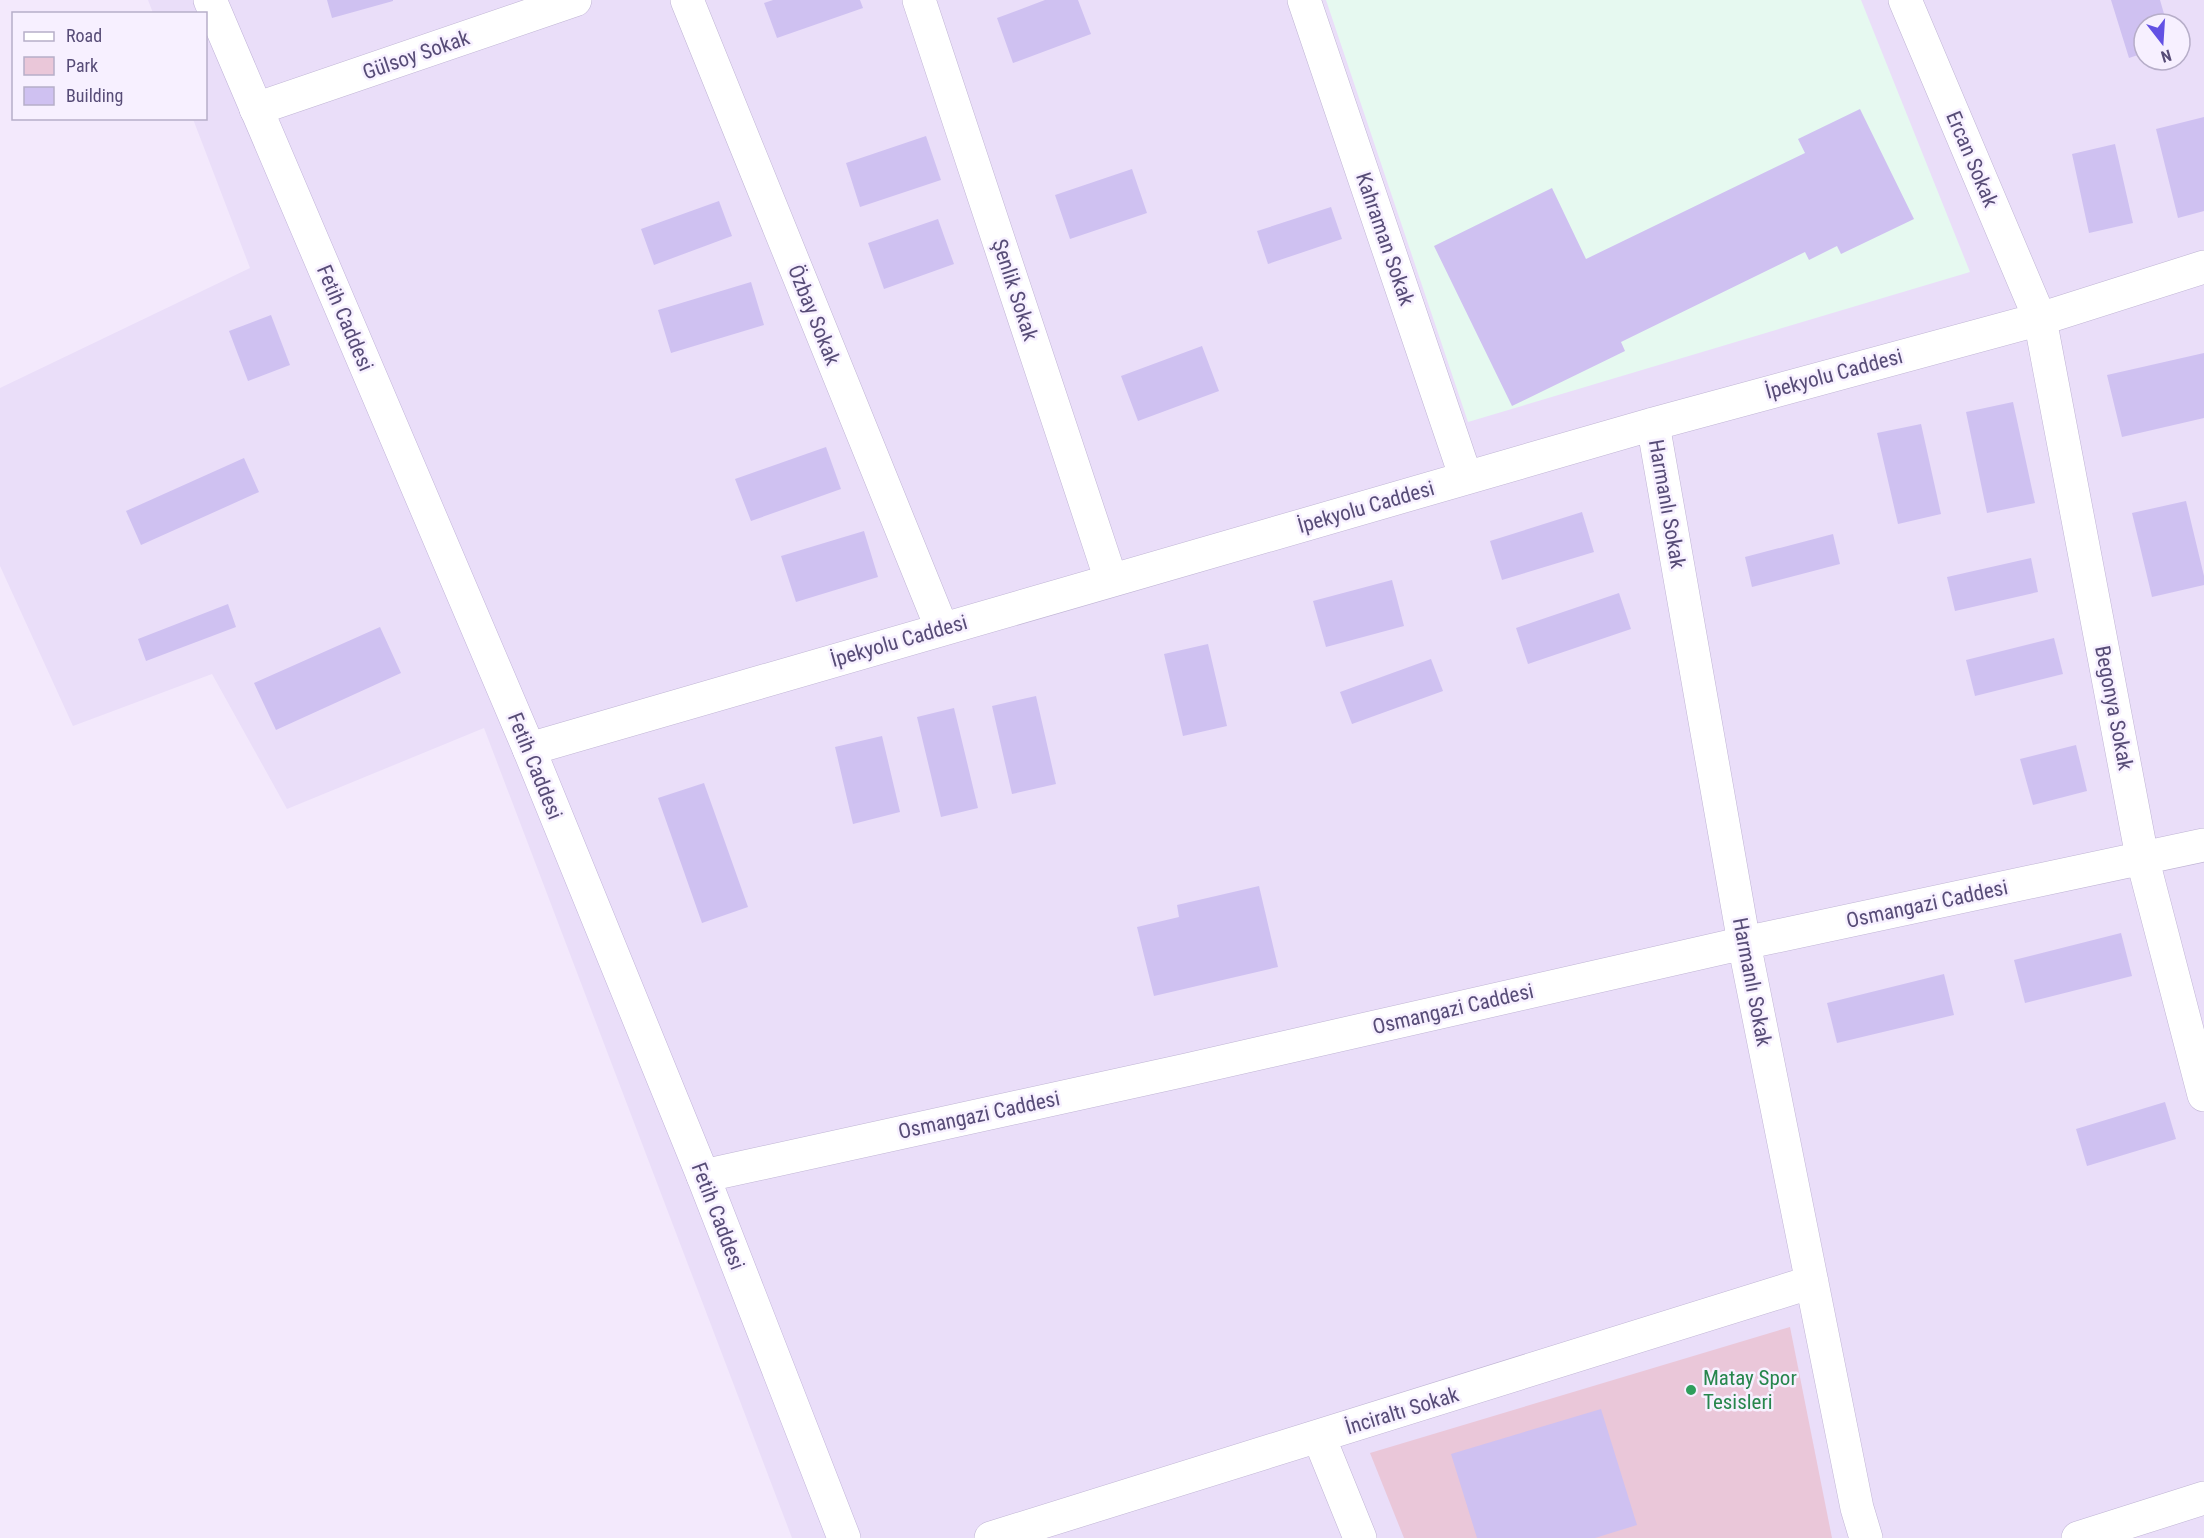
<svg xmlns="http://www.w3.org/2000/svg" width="2204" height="1538" font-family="'Roboto Condensed',sans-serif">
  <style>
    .residential { fill: #eadef9; fill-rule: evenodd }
    .education { fill: #e6f9f0 }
    .green { fill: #eac7d9 }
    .building { fill: #cfc1f1 }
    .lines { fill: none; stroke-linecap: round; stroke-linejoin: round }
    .street-casing { stroke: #bfb4d4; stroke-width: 34 }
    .secondary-casing { stroke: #c0b3d8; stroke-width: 34 }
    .street { stroke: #fff; stroke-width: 33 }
    .secondary { stroke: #fff; stroke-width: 33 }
    .leisure-dot { fill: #2e9e5b; stroke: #f7f0ff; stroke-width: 2 }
    .labels { text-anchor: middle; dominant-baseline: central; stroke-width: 5; stroke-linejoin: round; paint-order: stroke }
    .street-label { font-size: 21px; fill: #574c77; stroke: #f7f0ff }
    .leisure-label { font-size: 21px; fill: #27864d; stroke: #f7f0ff; text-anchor: start }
  </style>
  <rect width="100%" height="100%" fill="#f3e9fc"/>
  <!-- residential -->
  <path class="residential" d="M148,0h2056v1538h-1412l-308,-810 -197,81 -75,-135 -139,52 -73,-160v-178l250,-120 -57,-149 13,-1v-104l-53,-1zM2144,24h36v36h-36z"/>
  <!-- education -->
  <path class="education" d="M1326,0h535l109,272 -502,150z"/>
  <!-- green -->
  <path class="green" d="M1790,1327l42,211h-428l-34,-85z"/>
  <!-- building -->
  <path class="building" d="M327,0h66v1l-61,17z
    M773,0h87l3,8 -86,30 -13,-35z
    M1045,0h33l13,34 -78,29 -16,-45z
    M2111,0h49l7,24h-23v29l-15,5z
    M1860,109l54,110 -73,35 -4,-8 -28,14 -4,-8 -184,90 4,9 -113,55 -78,-160 118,-58 34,71 219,-106 -7,-14z
    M2204,117v94l-26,7 -22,-89z
    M926,136l15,44 -81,27 -14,-44z
    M2115,144l18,79 -44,10 -17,-79z
    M1132,169l15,44 -77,26 -15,-44z
    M719,201l13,35 -78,29 -13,-36z
    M1331,207l11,32 -74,25 -11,-33z
    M938,219l16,45 -70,25 -16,-46z
    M751,282l13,43 -93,28 -13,-43z
    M271,315l19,50 -42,16 -19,-50z
    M1202,346l17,45 -81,30 -17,-45z
    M2204,353v65l-82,19 -15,-62z
    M2013,402l22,101 -48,10 -21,-101z
    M1921,424l20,90 -43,10 -21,-91z
    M826,447l15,42 -90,32 -16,-42z
    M244,458l15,34 -118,53 -15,-34z
    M2186,501l18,75v9l-52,12 -20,-84z
    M1582,512l12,40 -92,28 -12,-39z
    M864,531l14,46 -82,25 -15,-46z
    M1833,534l7,30 -88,23 -7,-30z
    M2031,558l7,34 -83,19 -8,-34z
    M1392,580l12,46 -78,21 -13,-46z
    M1619,593l12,36 -103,35 -12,-36z
    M228,604l8,23 -90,34 -8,-22z
    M380,627l21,46 -125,57 -22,-47z
    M2054,638l9,36 -88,22 -9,-36z
    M1208,644l19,82 -44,10 -19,-82z
    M1431,659l12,32 -91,33 -12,-32z
    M1036,696l20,88 -44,10 -20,-88z
    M954,708l24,100 -37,9 -24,-100z
    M882,736l18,76 -47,12 -18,-77z
    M2076,745l11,46 -54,14 -13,-46z
    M704,783l44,124 -46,16 -44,-125z
    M1259,886l19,81 -124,29 -17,-69 42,-10 -2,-12z
    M2121,933l11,43 -107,27 -11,-43z
    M1944,974l10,41 -117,28 -10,-40z
    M2165,1102l11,37 -89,27 -11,-37z
    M1601,1409l36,116 -42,13h-118l-26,-84z"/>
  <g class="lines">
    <defs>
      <path id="street" d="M687,0l255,629
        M919,0l192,580
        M1304,0l162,478
        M1905,0l135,319 102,538 62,238
        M256,109l319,-109
        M1653,424l91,519 113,565 9,30
        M529,749l1124,-325 387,-105 164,-52
        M703,1176l483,-106 558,-127 460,-98
        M1319,1437l41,101
        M991,1538l821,-256
        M2078,1538l126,-40"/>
      <path id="secondary" d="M210,0l319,749 174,427 141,362"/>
    </defs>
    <!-- street casing -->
    <use href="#street" class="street-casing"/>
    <!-- secondary casing -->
    <use href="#secondary" class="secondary-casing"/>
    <!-- street -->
    <use href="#street" class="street"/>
    <!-- secondary -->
    <use href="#secondary" class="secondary"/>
  </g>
  <!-- markers -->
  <circle class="leisure-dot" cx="1691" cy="1390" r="6"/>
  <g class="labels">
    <!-- street labels -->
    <g class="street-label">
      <text transform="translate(416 55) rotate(-19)">Gülsoy Sokak</text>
      <text transform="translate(1972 159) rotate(67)">Ercan Sokak</text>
      <text transform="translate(1385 239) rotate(71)">Kahraman Sokak</text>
      <text transform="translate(1015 290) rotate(72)">Şenlik Sokak</text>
      <text transform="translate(814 315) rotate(68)">Özbay Sokak</text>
      <text transform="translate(345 318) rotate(67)">Fetih Caddesi</text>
      <text transform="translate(1834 374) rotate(-15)">İpekyolu Caddesi</text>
      <text transform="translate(1667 504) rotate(80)">Harmanlı Sokak</text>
      <text transform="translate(1366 507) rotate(-16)">İpekyolu Caddesi</text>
      <text transform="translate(899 641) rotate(-16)">İpekyolu Caddesi</text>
      <text transform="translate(2114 708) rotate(79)">Begonya Sokak</text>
      <text transform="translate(535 766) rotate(68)">Fetih Caddesi</text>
      <text transform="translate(1927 904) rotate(-12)">Osmangazi Caddesi</text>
      <text transform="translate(1752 982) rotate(79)">Harmanlı Sokak</text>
      <text transform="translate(1453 1009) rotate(-13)">Osmangazi Caddesi</text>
      <text transform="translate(979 1115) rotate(-12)">Osmangazi Caddesi</text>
      <text transform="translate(718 1216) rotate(69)">Fetih Caddesi</text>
      <text transform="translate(1402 1411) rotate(-17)">İnciraltı Sokak</text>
    </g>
    <!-- leisure labels -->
    <g class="leisure-label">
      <text x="1703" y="1378">Matay Spor<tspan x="1703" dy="24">Tesisleri</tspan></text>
    </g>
  </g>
  <!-- legend -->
  <rect x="12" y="12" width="195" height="108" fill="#f7f0ff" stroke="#b7aec9" stroke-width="1.5"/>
  <rect x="24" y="32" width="30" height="9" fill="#ffffff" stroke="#b7aec9" stroke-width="1.5"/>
  <text x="66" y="42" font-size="18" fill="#574c77">Road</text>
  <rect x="24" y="57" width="30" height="18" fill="#eac7d9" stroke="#b7aec9" stroke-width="1.5"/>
  <text x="66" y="72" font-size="18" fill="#574c77">Park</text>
  <rect x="24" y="87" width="30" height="18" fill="#cfc1f1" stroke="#b7aec9" stroke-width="1.5"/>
  <text x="66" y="102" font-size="18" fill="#574c77">Building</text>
  <!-- north arrow -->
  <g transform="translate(2162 42) rotate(163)"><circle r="28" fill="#f7f0ff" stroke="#b7aec9" stroke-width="1.5"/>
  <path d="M0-4.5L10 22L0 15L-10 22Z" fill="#6351e4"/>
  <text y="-9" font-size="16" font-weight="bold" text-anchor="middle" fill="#574c77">N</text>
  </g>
</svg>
